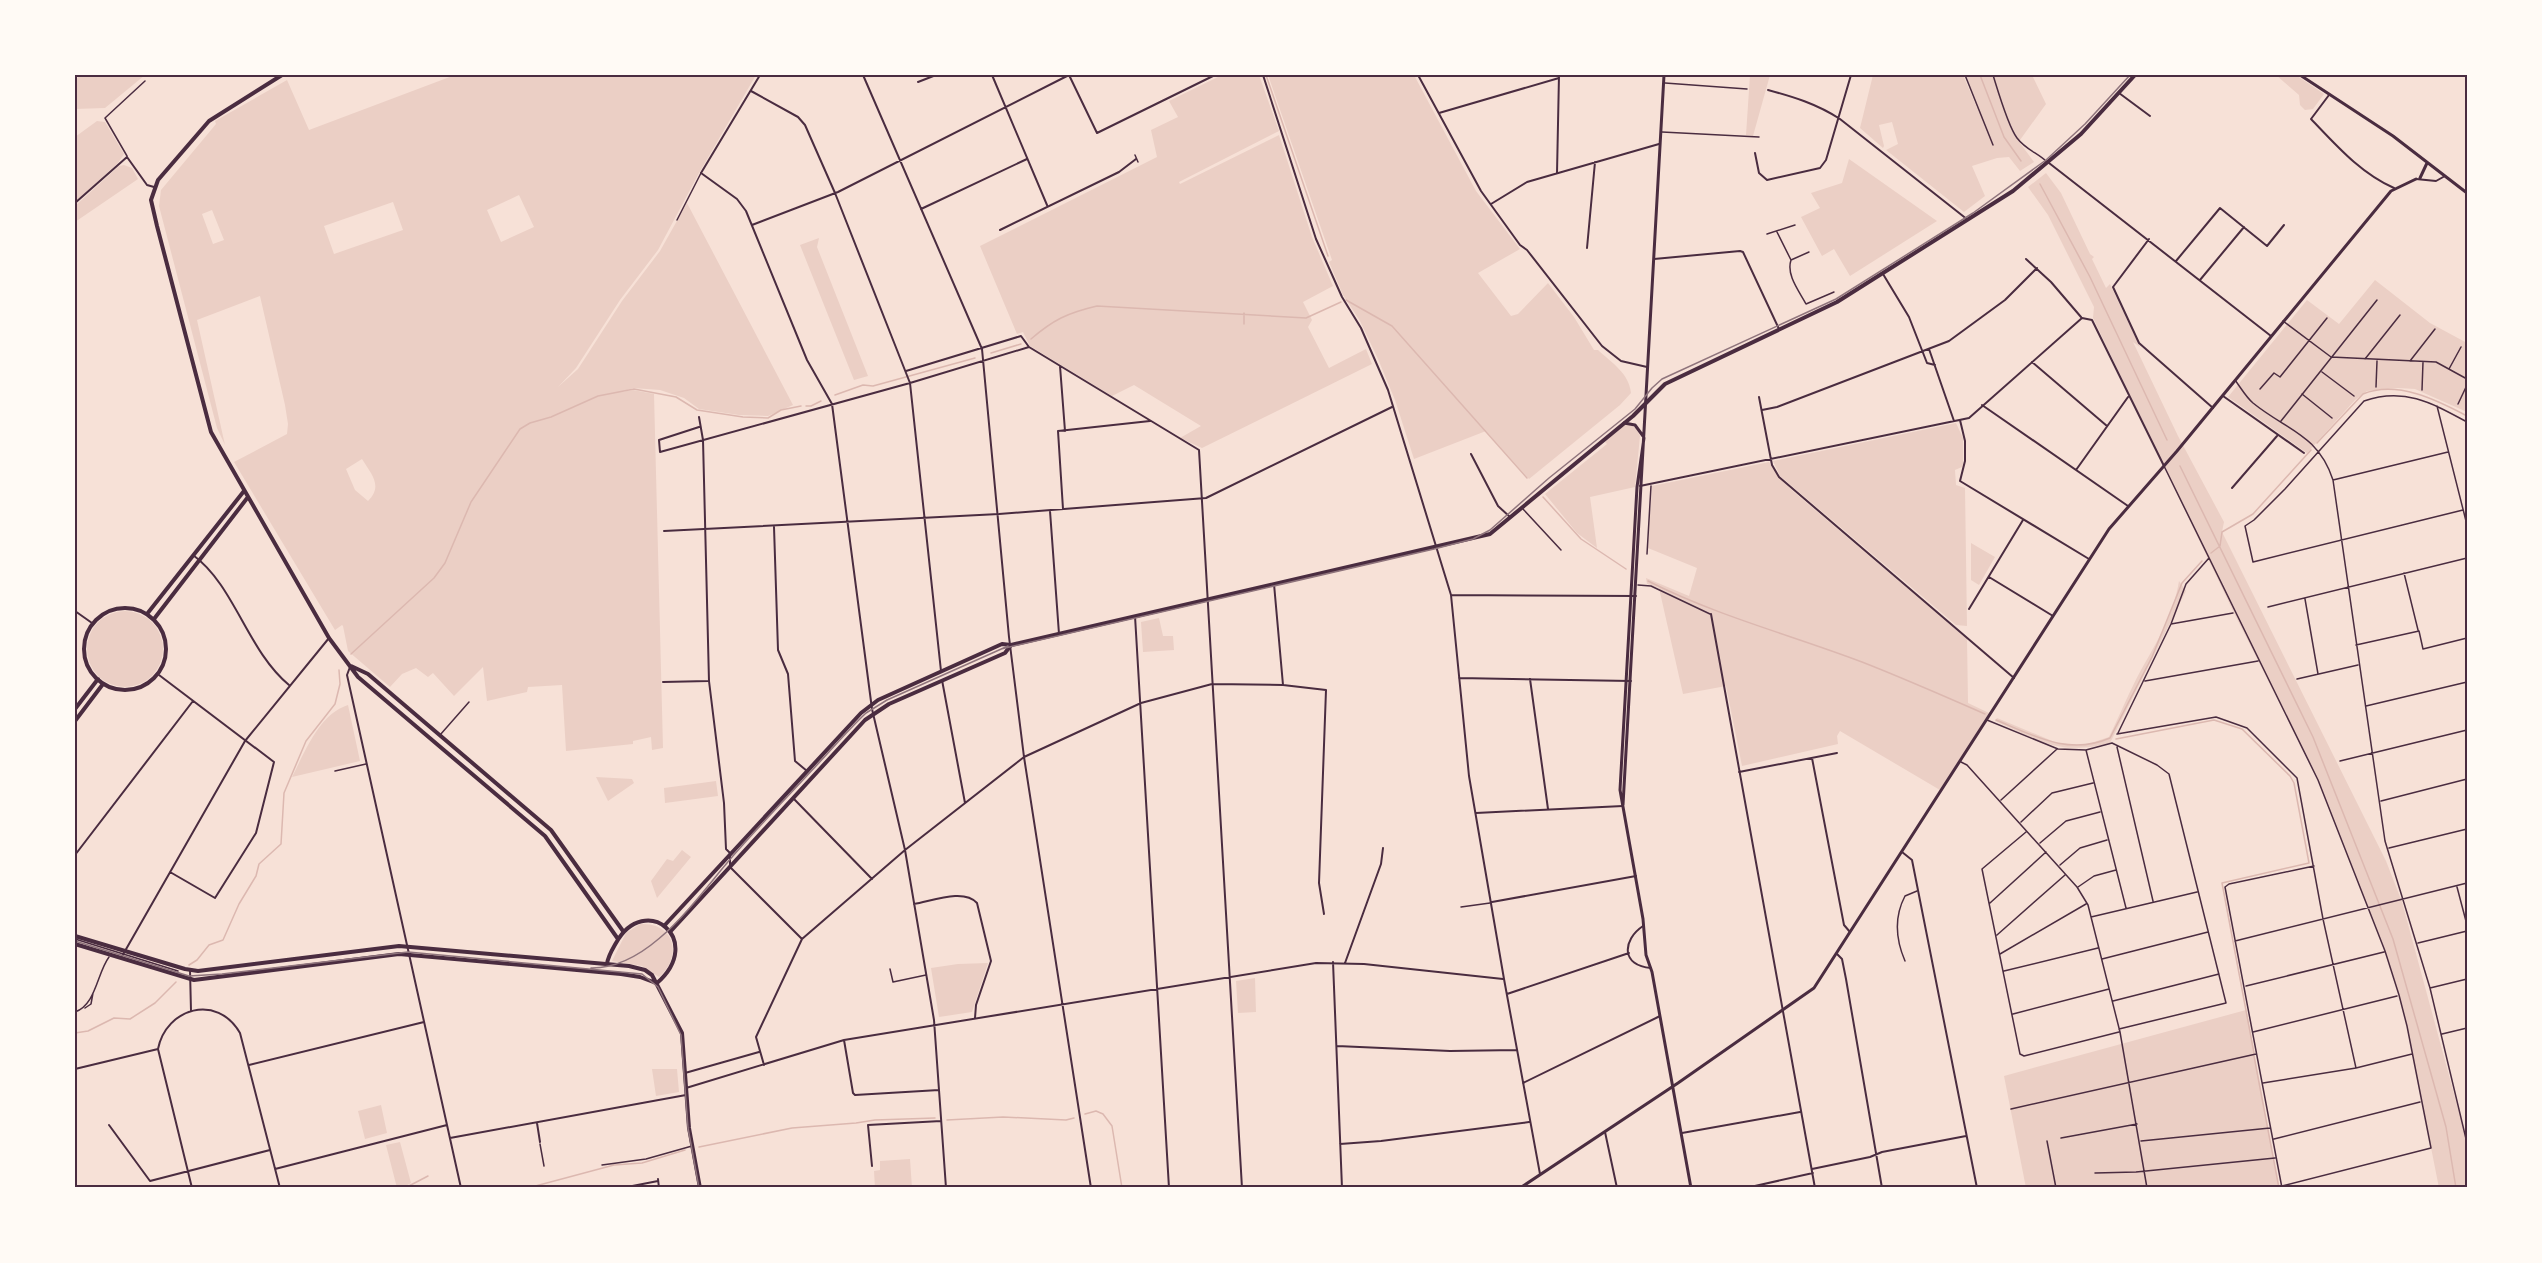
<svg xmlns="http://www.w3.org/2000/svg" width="2542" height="1263" font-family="'PT Sans',sans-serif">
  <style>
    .green { fill: #ebcfc5; fill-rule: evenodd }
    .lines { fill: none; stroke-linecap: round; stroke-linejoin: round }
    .stream { stroke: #dcb8b0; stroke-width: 1.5 }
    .service { stroke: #4a2c40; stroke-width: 1.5 }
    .minor { stroke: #4a2c40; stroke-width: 2 }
    .tertiary { stroke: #4a2c40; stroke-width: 3 }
    .secondary { stroke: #4a2c40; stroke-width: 4 }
    .primary { stroke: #4a2c40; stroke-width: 4 }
    .tram { stroke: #8f747c; stroke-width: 1.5 }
    .neatline { fill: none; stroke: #4a2c40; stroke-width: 2 }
  </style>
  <rect width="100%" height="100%" fill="#f7e1d7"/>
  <!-- green -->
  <path class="green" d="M80,75h65l-40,33 -30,1v-28z
    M455,75h301l-57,98 -41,77 -38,50 -44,68 -18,19 20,-18 44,-68 38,-50 27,-48 106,202 -25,11 -29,-1 -40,-6 -15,-11 -24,-8 -27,-2 -12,4 12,-2 21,4 9,354 -11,2 -1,-13 -18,4v3l-67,7 -4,-66 -34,2 -1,5 -40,9 -4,-34 -29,29 -21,-23 -5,4 -12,-9 -14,6 -12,13 -42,-36 -5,-25 -1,-1 -7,5 -101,-168 53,-28 1,-10 -3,-19 -25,-109 -63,24 28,125 -8,-17 -58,-222 2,-16 55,-66 -1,-3 72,-41 22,50zM519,195l15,32 -33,15 -14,-32zM393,202l10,28 -69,24 -10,-28zM212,210l12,30 -11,4 -11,-30zM362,459c10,16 21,27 6,42l-13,-11 -9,-21z
    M1222,75h37l20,56 -100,51 1,2 99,-49 33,102 21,49 -30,16 9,18 -4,7 21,41 37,-19 6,15 -170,84 -22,-10 21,-12 -67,-41 -22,11 -82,-50 -7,-14 -6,2 -37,-88 177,-89 -6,-27 27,-13 -9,-16z
    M1268,75h146l62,116 44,58 -42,24 33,43 7,-2 30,-31 26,34 20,33h4c14,13 31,23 33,43l-11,12 -91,74 -43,-48 -72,28 -19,-59 -17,-41 -18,-38 -17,-26 -14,-33 3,-2z
    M1750,75h20l-17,61 -7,-1z
    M1873,75h90l15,35 -12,-35h66l14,29 -26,36 -3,-1 17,23 -14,9 -11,-14 -12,1 -25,8 13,30 -21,16 -78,-62 12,-6 -6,-22 -13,3 5,21 -1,2 -23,-20z
    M2276,75h20l28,19 -11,15 -8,1 -5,-5 -1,-10z
    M97,121l8,1 19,32 -6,9 -43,39v-65z
    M1849,159l88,62 -87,55 -16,-27 -12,7 -21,-39 19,-9 -9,-15 31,-10z
    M124,165l8,3 6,11 -63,43v-16l44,-40z
    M2046,173l15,20 29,61 4,3 -2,2 14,29 4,-4 30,63 -7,-5 45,94 46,86 -2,10 164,329 16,41 64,236 1,50h-28l-32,-162 -8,-31 -14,-44 -67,-171 -84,-167 -141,-295 1,-11 -46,-92 -20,-28z
    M819,238l-2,9 51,129 -14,4 -54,-135z
    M2375,280l55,43 37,20v69l-52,-23 -17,-1 -31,3 -12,9 -48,53 -79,-56 79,-97 32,24z
    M1956,423l7,15v26l-1,3 -7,3 1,15 9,3 2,138 -11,-1 -176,-149 -7,-15z
    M1628,424l8,4 4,8 -5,51 -45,10 7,51 -20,-15 -32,-39 62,-50 -2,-2 16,-15z
    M1769,462l10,16 15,14 173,147 1,64 21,10 -49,77 -100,-59 -3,5 1,8 -96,22 -16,-80 -43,8 -24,-106 -12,-4 -1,-6 43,18 8,-28 -49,-20 4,-62z
    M1971,543l24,14 -16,28 -8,-5z
    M2179,581l7,10 -76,152c-51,13 -69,-2 -115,-22l2,-3 60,25 28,2 24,-8c11,-22 20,-45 32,-67 16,-28 33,-57 38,-89z
    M87 649a38 38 0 1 1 76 0a38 38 0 1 1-76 0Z
    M1159,618l4,18h10l1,14 -31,2 -2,-30z
    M348,705l12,56 -68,16c13,-25 27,-63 56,-72z
    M596,777l36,2 2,4 -26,18z
    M716,781l2,15 -53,7 -1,-15z
    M682,850l9,7 -34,41 -6,-17 16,-22 6,2z
    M640,924c35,-2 43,32 19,53l-17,-11 -30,-5 14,-28z
    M988,963l-16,49 -33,5 -8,-49 27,-4z
    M1255,978l1,34 -18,1 -2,-32z
    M2246,1010l33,178h-253l-22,-112z
    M652,1069h25l2,23 -23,4z
    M381,1105l6,28 -22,6 -7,-28z
    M400,1142l11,41 -9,5h-5l-11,-43z
    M910,1159l2,29h-37l-1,-17 6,-1v-9z"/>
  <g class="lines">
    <!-- stream -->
    <path class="stream" d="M1266,75l62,181
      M1980,75l24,62 17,24
      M2040,184l50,93 77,163
      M1346,300l46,26 135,152
      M1244,324v-11
      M1031,339c22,-19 36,-26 66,-33l209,12 35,-16
      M991,353l30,-9
      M835,395l28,-10 10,1 102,-28
      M806,406h5l10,-5
      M2317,443l46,-49c34,-14 74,6 104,22
      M2180,466l133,271 80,202 53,188 10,61
      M1543,497l38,42 45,30
      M2211,553l9,-7 2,-14 31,-18 58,-64
      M1648,581c69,35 143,54 214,81 41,16 82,34 123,52
      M351,654l83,-76 11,-15 26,-61 49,-73 10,-6 21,-6 47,-21 36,-7 42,8 21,13 46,7 25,1 13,-8 20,-4
      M1996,720c38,16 73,36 114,18l42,-81 30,-74 20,-22
      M2116,739l98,-19 28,9 48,47 4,7 15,80 -87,20 32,170
      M189,965l8,-5 12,-15 14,-5 16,-36 17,-28 3,-12 22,-20 3,-51 22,-52 29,-37 5,-20 -1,-14
      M75,1033l13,-2 26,-13 16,1 25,-16 21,-21
      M2254,1056l25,132
      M1085,1114l11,-3 7,3 9,12 10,62
      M947,1120l56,-3 63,3 8,-2
      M699,1147l93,-19 64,-5 19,-3 60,-2
      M405,1188l23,-12
      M528,1188l86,-23 28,-2 43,-13"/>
    <!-- service -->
    <path class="service" d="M1965,75l28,70
      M1993,75c5,16 15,51 24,63 9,12 21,15 30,24
      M1665,83l82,6
      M1662,132l97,5
      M1135,155l3,7
      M127,156l-22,-38 40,-37
      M677,220l24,-47
      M1777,232l14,28c-5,15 8,31 15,44l28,-12
      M1767,234l28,-9
      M1791,260l18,-8
      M2283,321l48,36 105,5 31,17
      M2365,359l35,-44
      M2410,361l25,-32
      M2449,369l12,-22
      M2322,372l32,24
      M2235,380c6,8 11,17 18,23 33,27 65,31 80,77l52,361 45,147 37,155
      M2376,387l1,-26
      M2260,389l14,-16 6,4 47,-59
      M2422,390l1,-28
      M2302,394l30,24
      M2458,404l9,-19
      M2437,406l30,119
      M2281,421l96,-121
      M2164,466l154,314 67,171 14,44 8,31 24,122 -149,38
      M2333,480l115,-28
      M1523,509l38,41
      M2463,510l-210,52 -8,-36 9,-6 31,-31 79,-88c40,-14 68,2 103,21
      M1647,554l4,-68
      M2404,573l14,57
      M1638,585l13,1 59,28
      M2305,599l13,75
      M2268,607l199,-49
      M2171,624l62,-11
      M2356,645l63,-14 4,18 44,-11
      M2297,679l61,-14
      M2145,681l113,-20
      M2366,706l101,-24
      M1987,720l71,29 28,1 26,-7 45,22 12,9 57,229 -107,26
      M2118,733l53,-109 15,-40 23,-26
      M2117,734l99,-17 31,11 50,50 26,141 33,149
      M440,735l29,-33
      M2117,747l36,154
      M2086,750l40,158
      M2340,761l127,-31
      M1961,762l6,3 110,122 11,18 32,127 27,156
      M335,771l31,-7
      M2001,800l56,-51
      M2381,801l86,-22
      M2021,822l31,-29 41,-10
      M2026,832l-44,37 38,185 4,2 95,-24
      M2040,843l26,-22 34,-9
      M2389,848l78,-19
      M2060,865l20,-17 27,-8
      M2078,887l16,-11 22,-6
      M2457,887l10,38
      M1990,903l56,-51
      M1461,907l29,-4
      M2091,917l106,-25
      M1997,935l68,-60
      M75,939l103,32
      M2235,941l232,-58
      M2418,943l49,-12
      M2000,954l86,-50
      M2102,959l106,-27
      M1905,961c-9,-21 -11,-44 0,-65l12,-5
      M890,969l3,13 33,-7
      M2004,971l94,-23
      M2246,986l138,-34
      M2430,988l37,-9
      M2113,1001l106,-27
      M85,1008l6,-4 2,-11
      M75,1012c21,-7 22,-39 34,-55
      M2013,1014l96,-25
      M2253,1032l144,-36
      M2442,1034l25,-6
      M2263,1083l93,-15 56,-14
      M2011,1109l245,-55
      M2061,1138l76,-14
      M2274,1139l146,-37
      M2047,1141l9,47
      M2141,1141l129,-13
      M540,1144l4,22
      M602,1165l44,-6 46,-13
      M2095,1173l41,-1 139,-14
      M2282,1188l-57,-301 4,-3 85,-18"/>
    <!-- minor -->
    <path class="minor" d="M760,75l-59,98 36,26 9,12 61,149 25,44 40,305 33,141 29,170 12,168
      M863,75l119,274 27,288 15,120 67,431
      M992,75l55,130
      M1263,75l53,164 26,58 19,31 27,62 63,205 18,181 35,203 36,195
      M1418,75l63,116 39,54 7,5 75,96 19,15 26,6
      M918,82l18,-7
      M1768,90c26,7 49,14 72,29l128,101
      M751,91l47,26 7,8 30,68 75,190 31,288
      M2119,93l31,23
      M2329,95l-18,24c25,26 49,54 83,69
      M1439,113l120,-35
      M1755,153l4,20 8,7 53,-12 6,-8 25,-85
      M2049,163l222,173
      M1557,173l2,-98
      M2416,179l20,2 9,-5
      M75,203l52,-46 20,28 7,2
      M1491,204l36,-22 132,-38
      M921,209l106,-50
      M752,225l86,-33 231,-117 28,58 118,-58
      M1000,230l119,-58 17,-13
      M2149,239l-36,48 26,56 74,65
      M1587,248l8,-86
      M1654,259l86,-8 3,1 36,77
      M2026,259l25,23 30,35
      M2176,261l44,-53 47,38 17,-21
      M1883,274l26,43 18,46 8,2
      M2200,280l44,-53
      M1929,349l25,72
      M2032,362l75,64
      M1060,366l5,65
      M906,371l115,-35 8,11 170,103 43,738
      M2223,396l81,57
      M1759,397l13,68 7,12 235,201
      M1982,405l146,101
      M1762,410l15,-3 172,-66 56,-41 32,-32
      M699,417l4,23 6,241 15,122 2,46 4,4v14l72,72
      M1960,420l5,21v20l-5,20 129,78
      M699,427l-40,13 1,12 250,-69 119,-36
      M1471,454l27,52 12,11
      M2076,470l52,-73
      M1640,486l329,-68 113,-100 10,2 72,146
      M2232,488l45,-52
      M1063,509l-5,-78 92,-10
      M1050,511l9,123
      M774,527l4,123 10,24 7,87 12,10
      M664,531l335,-17 207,-16 186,-91
      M193,555c42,31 54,95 96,130
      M1989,577l64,39
      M1274,584l9,101
      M1451,595l185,1
      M1969,609l54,-89
      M75,611l17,12
      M1711,614l104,574
      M1135,616l34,572
      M350,667l-3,8 114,513
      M159,675l115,87 -18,71 -41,65 -45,-26
      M1459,678l172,3
      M1530,679l18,130
      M942,680l23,123
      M663,682l45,-1
      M1812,758l32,167 6,7
      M1739,772l98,-19
      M793,798l79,81
      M1476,813l147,-7
      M1902,852l10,8 65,328
      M75,855l118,-154
      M1492,902l144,-26
      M914,904c18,-3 50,-16 63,-1l14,58 -15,44 -1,13
      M1643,926c-21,14 -22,40 8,42
      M1837,954l5,5 4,20 36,209
      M121,958l124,-217 84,-103
      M1333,962l9,226
      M1345,963l36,-99 2,-16
      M190,970l1,41
      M1507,994l122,-41
      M844,1040l9,53 2,2 84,-5
      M1337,1046l113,5 67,-1
      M249,1065l175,-43
      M764,1065l-8,-28 46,-98 103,-89 119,-93 117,-54 71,-19 71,1 43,5 -7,193 5,31
      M75,1069l83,-20
      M685,1073l74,-21
      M1523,1083l137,-67
      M686,1088l158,-48 472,-77 48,1 139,15
      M537,1123l3,19
      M109,1125l41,56 120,-31
      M1605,1132l12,56
      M1682,1133l118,-21
      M450,1138l236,-43
      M1340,1144l41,-3 148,-19
      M872,1166l-4,-41 73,-4
      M275,1169l172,-44
      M1812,1169l58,-12 12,-5 84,-16
      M658,1179l1,9
      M192,1188l-34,-139c8,-41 59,-56 82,-16l40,155
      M622,1188l36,-7
      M1746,1188l67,-15"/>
    <!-- tertiary -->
    <path class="tertiary" d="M2300,75l93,61 74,57
      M2420,178l7,-15
      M1624,423l11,2 8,11
      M1644,438l-7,49 -17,303 23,129 3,36 6,17 39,216
      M1623,805l41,-730
      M1520,1188l158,-105 136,-95 295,-459 68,-78 214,-260 25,-12"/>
    <!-- secondary -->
    <path class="secondary" d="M282,75l-73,46 -51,59 -7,20 6,26 54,206 118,206 29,39 187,159 73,103
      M84 649a41 41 0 1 1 82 0a41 41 0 1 1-82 0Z
      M147,614l97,-123
      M154,619l94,-122
      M351,666l17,8 183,156 72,101
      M75,709l23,-30
      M75,721l28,-37
      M664,926l197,-213 17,-13 124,-56 9,1 479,-111 143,-118 32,-32 172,-82 176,-111 68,-57 54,-59
      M670,932l195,-212 24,-16 116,-51 6,-8
      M607,964c1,-8 5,-14 9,-21 29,-52 90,-3 41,40"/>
    <!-- primary -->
    <path class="primary" d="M75,936l110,33 13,2 201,-25 230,20 16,4 7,5 30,58 7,95 11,60
      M75,944l119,36 205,-26 222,20 19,3 16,6"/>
    <!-- tram -->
    <path class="tram" d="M1001,649l433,-100 39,-10 17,-9 59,-52 86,-69 17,-21 10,-9 174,-80 137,-86 73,-53 39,-36 45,-49
      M75,941l114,35 33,-2 186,-22 234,22 16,13 23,48 7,93 11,60
      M591,968c63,1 111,-79 149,-120 25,-28 50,-54 75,-81 17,-18 33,-37 51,-54l21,-13 121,-54"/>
  </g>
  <!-- border -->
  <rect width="2542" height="1263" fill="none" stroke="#fffaf5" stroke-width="153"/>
  <rect x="76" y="76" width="2390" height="1110" class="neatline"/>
</svg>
